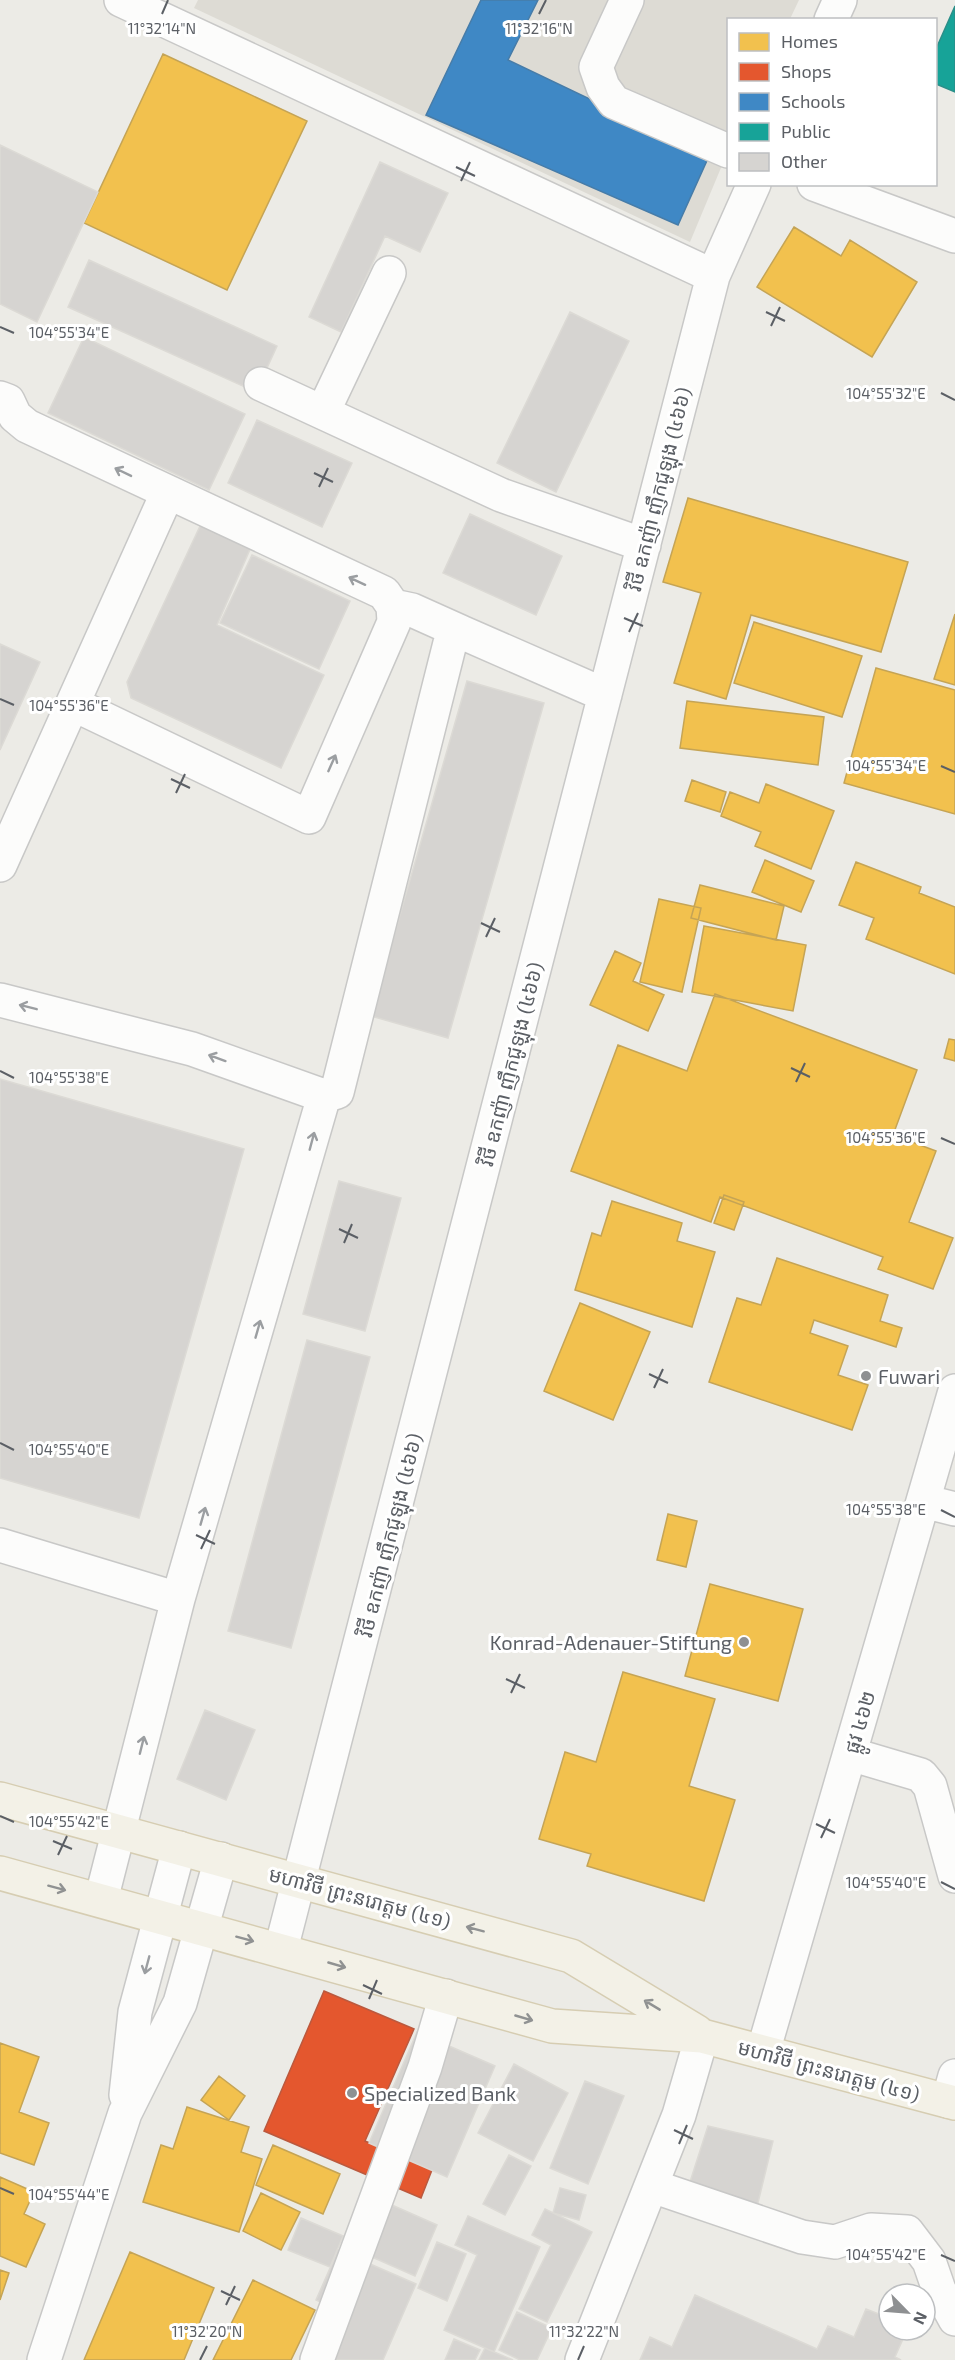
<svg xmlns="http://www.w3.org/2000/svg" width="955" height="2360" font-family="'Exo 2','Noto Sans Khmer',sans-serif">
  <style>
    .education { fill: #dddbd4 }
    .homes { fill: #f2c14e; stroke: #c5a455; stroke-width: 1.5 }
    .shops { fill: #e4572e; stroke: #bb593e; stroke-width: 1.5 }
    .schools { fill: #3f88c5; stroke: #477ca8; stroke-width: 1.5 }
    .public { fill: #17a398; stroke: #2b8f89; stroke-width: 1.5 }
    .building { fill: #d6d4d1; stroke: #dcdad5; stroke-width: 1.5 }
    .lines { fill: none; stroke-linecap: round; stroke-linejoin: round }
    .minor-casing { stroke: #c8c8c7; stroke-width: 36 }
    .major-casing { stroke: #d6cdb2; stroke-width: 36 }
    .minor { stroke: #fcfcfb; stroke-width: 33 }
    .major { stroke: #f3f1e7; stroke-width: 33 }
    .oneway { stroke: #9b9ea1 }
    .oneway2 { stroke: #909292 }
    .ticks { fill: none; stroke: #5b5f65; stroke-width: 2 }
    .poi-dot { fill: #8e9092; stroke: #fff; stroke-width: 2 }
    .labels { text-anchor: middle; dominant-baseline: central; stroke-width: 6; stroke-linejoin: round; paint-order: stroke }
    .street-label { font-size: 20px; fill: #5b5f65; stroke: #fff }
    .poi-label { font-size: 20px; fill: #5b5f65; stroke: #fff; text-anchor: start }
    .ticks-label { font-size: 15px; text-anchor: middle; fill: #5b5f65; stroke: #fff; stroke-width: 6; stroke-linejoin: round; paint-order: stroke }
  </style>
  <rect width="100%" height="100%" fill="#ecebe6"/>
  <!-- education -->
  <path class="education" d="M198,0h601l-9,19 -62,1v131l-38,91 -496,-234z"/>
  <!-- homes -->
  <path class="homes" d="M163,54l144,67 -80,169 -143,-67z
    M794,227l47,29 9,-16 67,42 -45,75 -115,-70z
    M688,498l220,64 -27,90 -130,-37 -25,84 -52,-16 27,-90 -38,-11z
    M955,614v71l-21,-6z
    M754,622l108,34 -20,61 -108,-34z
    M876,668l79,22v124l-111,-31z
    M687,701l137,16 -6,48 -138,-17z
    M692,780l34,12 -6,20 -35,-11z
    M766,784l68,27 -23,58 -56,-23 6,-14 -40,-16 9,-24 29,11z
    M765,860l49,21 -13,31 -49,-20z
    M856,862l65,25 -2,6 36,14v67l-89,-35 8,-21 -35,-13z
    M700,885l84,21 -8,34 -85,-22z
    M659,899l42,9 -19,84 -42,-10z
    M704,926l102,19 -13,66 -101,-19z
    M615,951l26,12 -8,18 31,14 -16,36 -58,-26z
    M715,994l202,76 -24,65 43,16 -27,71 44,16 -20,51 -55,-20 5,-12 -163,-60 -9,25 -140,-51 47,-126 69,26z
    M949,1039l6,1v21l-11,-3z
    M724,1195l20,7 -10,28 -20,-7z
    M612,1201l70,22 -5,18 38,11 -23,75 -117,-37 17,-57 9,3z
    M777,1258l111,37 -8,26 22,7 -6,19 -82,-27 -4,13 38,13 -10,29 30,10 -16,45 -143,-48 28,-84 24,7z
    M580,1303l70,29 -37,88 -69,-29z
    M668,1514l29,7 -11,46 -29,-7z
    M710,1584l93,25 -25,92 -93,-25z
    M623,1672l92,27 -26,87 46,14 -31,101 -117,-35 4,-12 -52,-15 26,-87 31,10z
    M0,2043l39,14 -20,55 30,11 -15,42 -34,-12z
    M219,2076l26,20 -16,24 -28,-20z
    M187,2107l62,20 -8,25 21,7 -23,73 -96,-30 18,-57 12,4z
    M273,2145l67,29 -17,40 -67,-29z
    M0,2177l34,15 -10,22 21,10 -19,43 -26,-11z
    M261,2193l39,19 -19,38 -38,-19z
    M130,2252l84,36 -30,72h-100z
    M0,2270l9,3 -9,27z
    M253,2280l62,30 -24,50h-78z"/>
  <!-- shops -->
  <path class="shops" d="M324,1991l90,38 -49,112 67,29 -11,28 -157,-67z"/>
  <!-- schools -->
  <path class="schools" d="M481,0h57l-30,60 201,96 -31,69 -252,-110z"/>
  <!-- public -->
  <path class="public" d="M955,6v86l-19,-8v-35z"/>
  <!-- building -->
  <path class="building" d="M0,145l98,47 -61,130 -37,-18z
    M380,162l68,31 -28,59 -35,-16 -44,96 -32,-15z
    M89,260l188,86 -21,46 -188,-85z
    M570,312l59,29 -73,151 -59,-29z
    M84,337l161,77 -36,76 -161,-77z
    M257,420l95,43 -30,64 -94,-44z
    M470,514l92,42 -26,59 -93,-42z
    M201,524l50,23 -34,78 107,50 -43,93 -150,-70 -4,-16z
    M252,555l98,46 -31,68 -99,-46z
    M0,644l40,18 -40,88z
    M467,681l77,22 -96,335 -77,-22z
    M0,1079l244,70 -105,369 -139,-40z
    M339,1181l62,17 -36,133 -62,-17z
    M307,1340l63,17 -79,291 -63,-17z
    M205,1710l50,20 -29,70 -49,-21z
    M417,2032l78,34 -48,111 -78,-34z
    M514,2064l54,29 -35,68 -55,-28z
    M585,2081l39,15 -36,88 -38,-16z
    M708,2126l65,15 -17,70 -68,-23z
    M509,2155l22,11 -26,49 -22,-11z
    M560,2188l26,7 -7,25 -26,-7z
    M376,2198l61,27 -22,51 -61,-27z
    M545,2209l47,23 -45,90 -28,-13 32,-64 -19,-10z
    M468,2216l72,31 -46,105 -50,-22 33,-75 -22,-10z
    M301,2218l42,18 -13,31 -42,-17z
    M437,2242l29,12 -19,47 -29,-13z
    M338,2250l78,34 -33,76h-65l21,-49 -23,-11z
    M695,2295l122,54 11,-23 26,11 12,-28 23,9v12h18l-12,27 6,3h-261l10,-23 22,10z
    M517,2312l35,16 -15,32h-17l-21,-10z
    M454,2339l26,11 -5,10h-30z
    M485,2348l28,12h-34z"/>
  <g class="lines">
    <defs>
      <path id="minor" d="M121,0l592,276
        M627,0l-31,67 7,20 11,15 114,49
        M831,20l9,-20
        M814,184l141,52
        M261,384l240,111 143,50
        M0,398l8,3 7,15 12,10 357,167 9,13 1,16 -85,195 -236,-113
        M323,412l66,-139
        M393,606l19,4 49,22
        M0,865l167,-371
        M0,1000l192,49 132,47 13,-4 113,-449 11,-11 144,63
        M923,1501l32,8
        M0,1545l178,54
        M850,1754l71,21 9,11 25,90
        M101,1900l77,-301 146,-503
        M281,1949l432,-1673 41,-92
        M763,2052l192,-661
        M126,2095l9,-83 44,-164
        M948,2101l7,-25
        M652,2186l150,51 33,5 36,-12 36,2 22,29 10,29 16,29
        M44,2360l81,-247 55,-110 41,-144
        M317,2360l108,-293 21,-71
        M582,2360l97,-245 23,-79"/>
      <path id="major" d="M0,1799l571,157 126,76
        M0,1873l552,153 150,10 253,67"/>
    </defs>
    <!-- minor casing -->
    <use href="#minor" class="minor-casing"/>
    <!-- major casing -->
    <use href="#major" class="major-casing"/>
    <!-- minor -->
    <use href="#minor" class="minor"/>
    <!-- major -->
    <use href="#major" class="major"/>
  </g>
  <!-- one-way arrows -->
  <defs><path id="oneway-shaft" d="M-6 0H5M1.5-3L5.5 0L1.5 3" fill="none" stroke-width="1.6" stroke-linecap="round" stroke-linejoin="round" transform="scale(1.5)"/></defs>
  <g class="oneway">
    <use href="#oneway-shaft" transform="translate(123 472) rotate(-154)"/>
    <use href="#oneway-shaft" transform="translate(357 581) rotate(-155)"/>
    <use href="#oneway-shaft" transform="translate(332 763) rotate(-66)"/>
    <use href="#oneway-shaft" transform="translate(28 1007) rotate(-166)"/>
    <use href="#oneway-shaft" transform="translate(217 1058) rotate(-160)"/>
    <use href="#oneway-shaft" transform="translate(312 1141) rotate(-75)"/>
    <use href="#oneway-shaft" transform="translate(258 1329) rotate(-74)"/>
    <use href="#oneway-shaft" transform="translate(203 1516) rotate(-74)"/>
    <use href="#oneway-shaft" transform="translate(142 1745) rotate(-76)"/>
    <use href="#oneway-shaft" transform="translate(147 1965) rotate(105)"/>
  </g>
  <g class="oneway2">
    <use href="#oneway-shaft" transform="translate(57 1888) rotate(15)"/>
    <use href="#oneway-shaft" transform="translate(475 1929) rotate(-165)"/>
    <use href="#oneway-shaft" transform="translate(245 1939) rotate(15)"/>
    <use href="#oneway-shaft" transform="translate(337 1965) rotate(16)"/>
    <use href="#oneway-shaft" transform="translate(652 2005) rotate(-149)"/>
    <use href="#oneway-shaft" transform="translate(524 2018) rotate(16)"/>
  </g>
  <!-- ticks -->
  <path class="ticks" d="M162,14l6,-14M539,14l7,-14M456,167l19,9M461,181l9,-19M766,312l19,9M771,326l9,-19M0,327l14,6M941,393l14,7M314,473l19,9M319,487l9,-19M624,618l19,8M629,632l9,-19M0,699l14,6M941,766l14,6M171,779l19,9M176,793l9,-19M481,923l19,9M486,937l9,-19M791,1068l19,9M0,1071l14,7M796,1082l9,-19M941,1138l14,6M339,1229l19,9M344,1243l8,-19M649,1374l19,9M654,1388l9,-19M0,1443l14,7M941,1510l14,7M196,1535l19,9M201,1549l9,-19M506,1679l19,9M511,1693l9,-19M0,1816l14,6M816,1824l19,9M821,1838l9,-19M53,1841l19,8M58,1855l9,-19M941,1882l14,7M363,1985l19,9M369,1999l8,-19M674,2130l19,9M679,2144l8,-19M0,2188l14,6M941,2255l14,6M221,2291l19,9M226,2305l9,-19M200,2360l7,-14M578,2360l6,-14"/>
  <!-- markers -->
  <g class="poi-dot">
    <circle cx="866" cy="1376" r="6"/>
    <circle cx="744" cy="1642" r="6"/>
    <circle cx="352" cy="2093" r="6"/>
  </g>
  <g class="labels">
    <!-- street labels -->
    <g class="street-label">
      <text transform="translate(658 489) rotate(-76)">វិថី ឧកញ៉ា ញឹកជូឡុង (៤៦៦)</text>
      <text transform="translate(510 1064) rotate(-76)">វិថី ឧកញ៉ា ញឹកជូឡុង (៤៦៦)</text>
      <text transform="translate(389 1535) rotate(-76)">វិថី ឧកញ៉ា ញឹកជូឡុង (៤៦៦)</text>
      <text transform="translate(859 1722) rotate(-74)">ផ្លូវ ៤៦២</text>
      <text transform="translate(360 1897) rotate(15)">មហាវិថី ព្រះនរោត្តម (៤១)</text>
      <text transform="translate(829 2070) rotate(15)">មហាវិថី ព្រះនរោត្តម (៤១)</text>
    </g>
    <!-- poi labels -->
    <g class="poi-label">
      <text x="878" y="1376">Fuwari</text>
      <text x="732" y="1642" text-anchor="end">Konrad-Adenauer-Stiftung</text>
      <text x="364" y="2093">Specialized Bank</text>
    </g>
  </g>
  <g class="ticks-label">
    <text x="162" y="34">11°32'14"N</text>
    <text x="539" y="34">11°32'16"N</text>
    <text x="69" y="338">104°55'34"E</text>
    <text x="886" y="399">104°55'32"E</text>
    <text x="69" y="711">104°55'36"E</text>
    <text x="886" y="771">104°55'34"E</text>
    <text x="69" y="1083">104°55'38"E</text>
    <text x="886" y="1143">104°55'36"E</text>
    <text x="69" y="1455">104°55'40"E</text>
    <text x="886" y="1515">104°55'38"E</text>
    <text x="69" y="1827">104°55'42"E</text>
    <text x="886" y="1888">104°55'40"E</text>
    <text x="69" y="2200">104°55'44"E</text>
    <text x="886" y="2260">104°55'42"E</text>
    <text x="207" y="2337">11°32'20"N</text>
    <text x="584" y="2337">11°32'22"N</text>
  </g>
  <!-- legend -->
  <rect x="727" y="18" width="210" height="168" fill="#ffffff" stroke="#bdbfc1" stroke-width="1.5"/>
  <rect x="739" y="33" width="30" height="18" fill="#f2c14e" stroke="#bdbfc1" stroke-width="1.5"/>
  <text x="781" y="48" font-size="18" fill="#5b5f65">Homes</text>
  <rect x="739" y="63" width="30" height="18" fill="#e4572e" stroke="#bdbfc1" stroke-width="1.5"/>
  <text x="781" y="78" font-size="18" fill="#5b5f65">Shops</text>
  <rect x="739" y="93" width="30" height="18" fill="#3f88c5" stroke="#bdbfc1" stroke-width="1.5"/>
  <text x="781" y="108" font-size="18" fill="#5b5f65">Schools</text>
  <rect x="739" y="123" width="30" height="18" fill="#17a398" stroke="#bdbfc1" stroke-width="1.5"/>
  <text x="781" y="138" font-size="18" fill="#5b5f65">Public</text>
  <rect x="739" y="153" width="30" height="18" fill="#d6d4d1" stroke="#bdbfc1" stroke-width="1.5"/>
  <text x="781" y="168" font-size="18" fill="#5b5f65">Other</text>
  <!-- north arrow -->
  <g transform="translate(907 2312) rotate(115)"><circle r="28" fill="#ffffff" stroke="#bdbfc1" stroke-width="1.5"/>
  <path d="M0-4.5L10 22L0 15L-10 22Z" fill="#8e9092"/>
  <text y="-9" font-size="16" font-weight="bold" text-anchor="middle" fill="#5b5f65">N</text>
  </g>
</svg>
